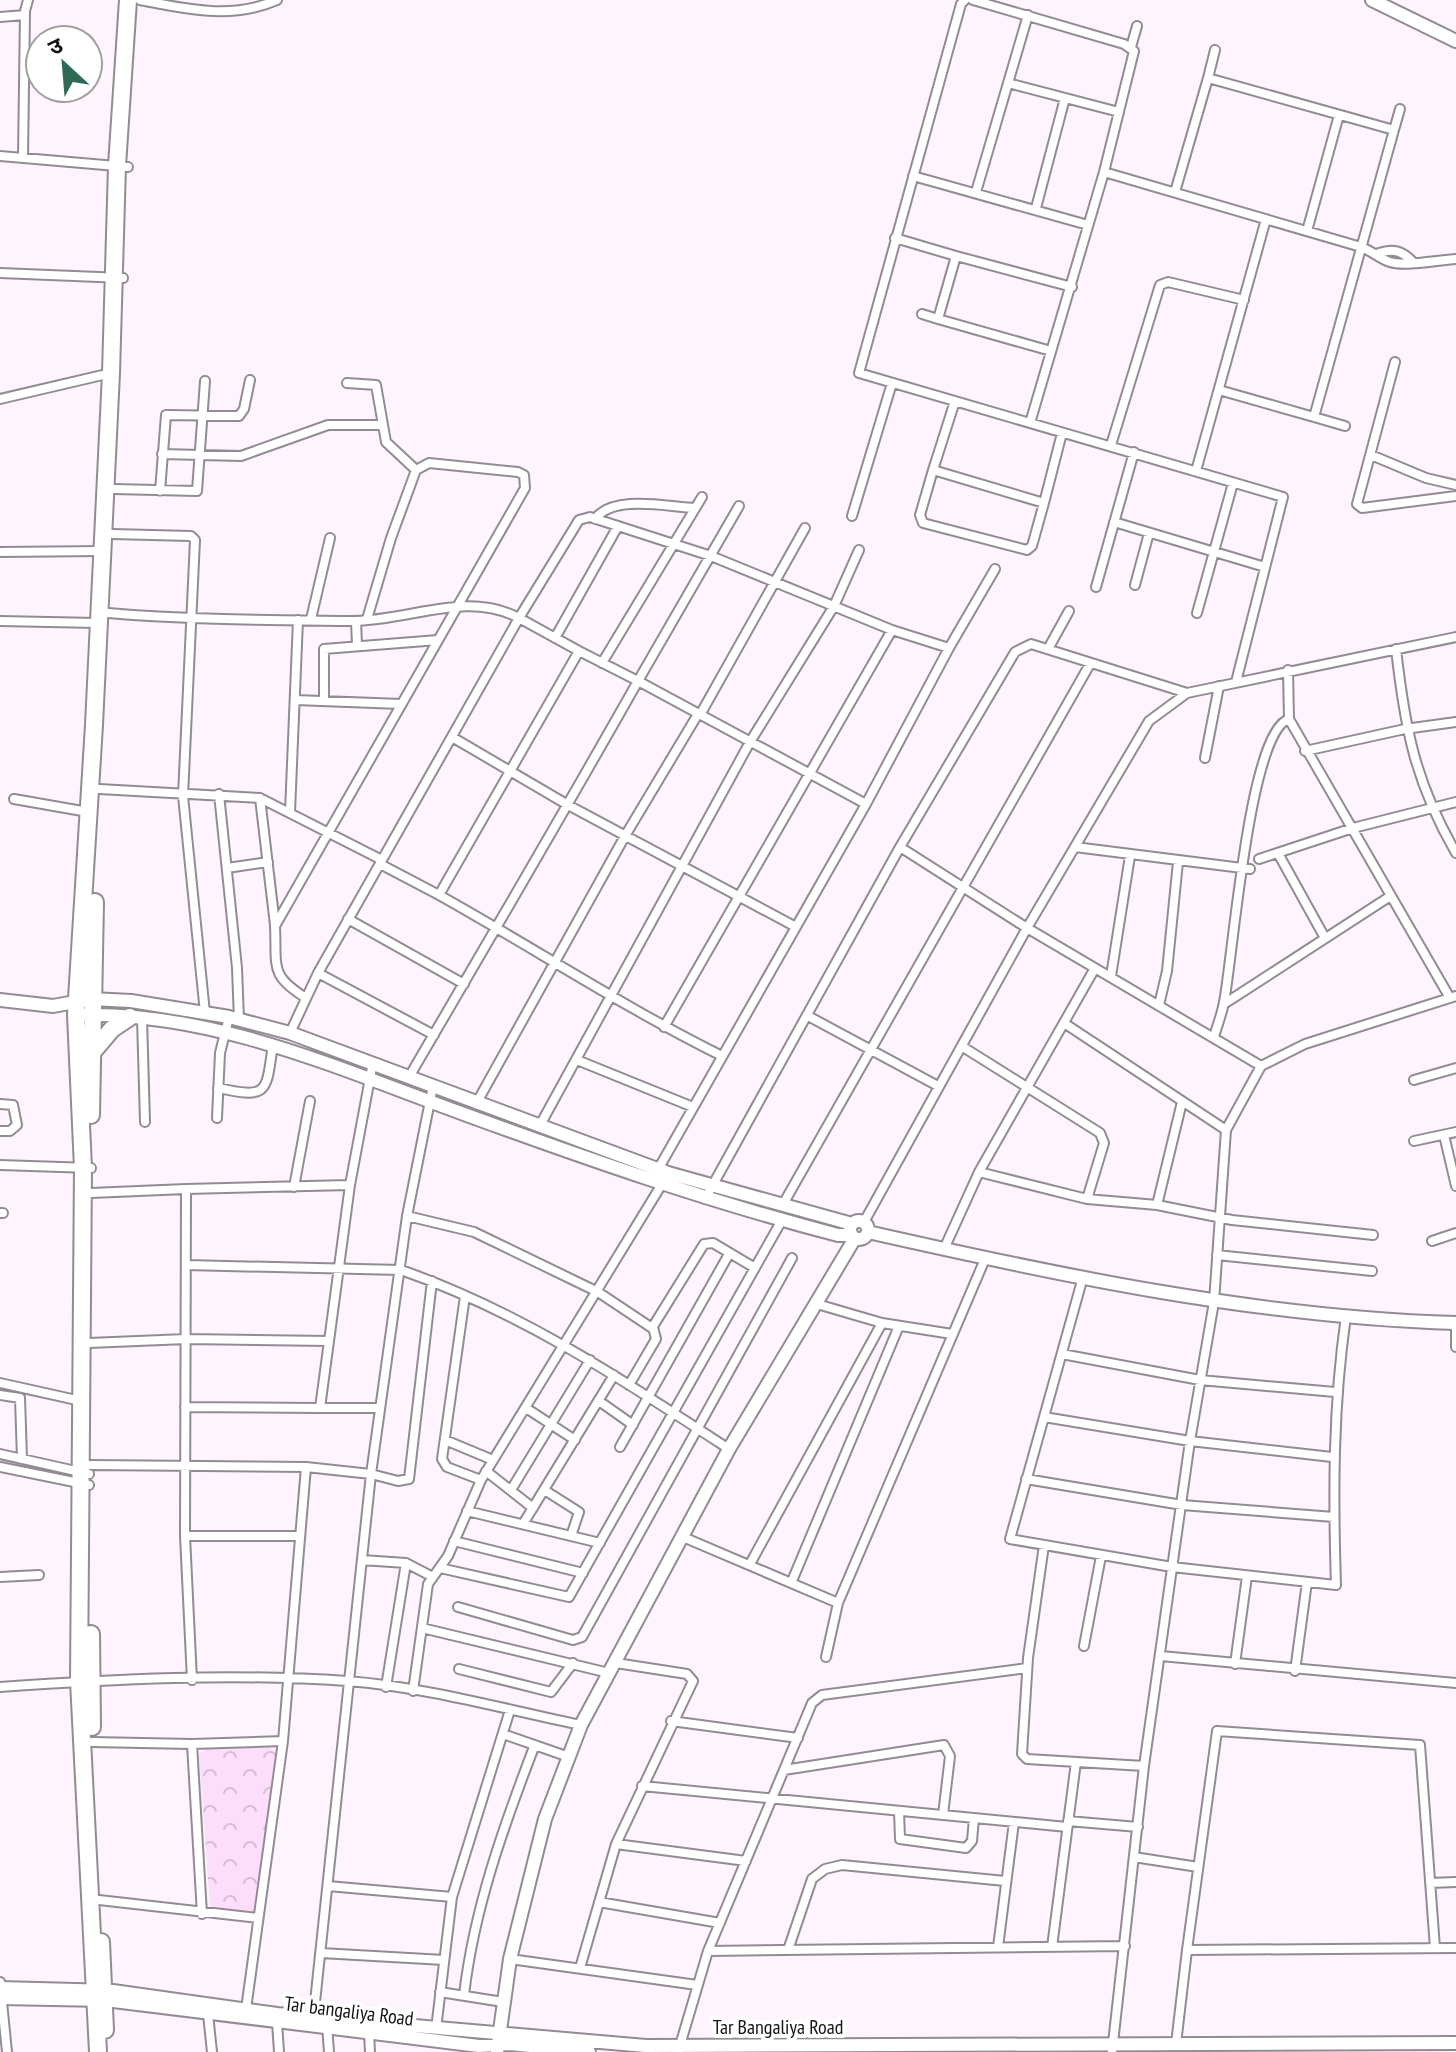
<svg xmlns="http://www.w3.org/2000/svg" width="1456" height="2052" font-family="'PT Sans Narrow','Noto Sans Devanagari',sans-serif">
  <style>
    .park { fill: url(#park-crowns) }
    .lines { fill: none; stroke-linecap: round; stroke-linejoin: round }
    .street-casing { stroke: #938b93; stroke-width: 12 }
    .secondary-casing { stroke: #938b93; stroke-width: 16 }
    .highway-casing { stroke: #938b93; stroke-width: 20 }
    .street { stroke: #fff; stroke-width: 8 }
    .secondary { stroke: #fff; stroke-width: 12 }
    .highway { stroke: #fff; stroke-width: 16 }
    .labels { text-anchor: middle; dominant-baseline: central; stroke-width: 8; stroke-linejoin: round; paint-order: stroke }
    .street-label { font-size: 20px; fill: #141214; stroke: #fff }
  </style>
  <defs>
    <pattern id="park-crowns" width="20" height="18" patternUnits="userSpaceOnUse" patternTransform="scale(2)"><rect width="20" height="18" fill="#fcddfb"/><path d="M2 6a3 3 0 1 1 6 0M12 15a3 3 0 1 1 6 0" fill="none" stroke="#d7bdd6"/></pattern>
  </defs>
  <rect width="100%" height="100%" fill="#fdf4fd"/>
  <!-- park -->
  <path class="park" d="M269,1746l6,6 -19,160 -46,-5 -11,-153 8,-6z"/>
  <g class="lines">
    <defs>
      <path id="street" d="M140,0c47,9 91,20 137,0
        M965,0l-4,4 -102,369 424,124 -47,185
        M973,0l151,44 10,7 -30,121
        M0,17l25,-2
        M1131,47l6,-21
        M1208,78l7,-28
        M1008,83l111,29
        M1394,130l6,-21
        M0,156l128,11
        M23,158l2,-147 3,-11
        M913,176l175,49
        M976,192l52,-177
        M1175,192l33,-114 186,52 -80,287 -95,-27
        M1036,208l29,-110
        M1307,231l32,-116
        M895,238l61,18 -18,63 113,32
        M1379,253c14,-5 23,-2 33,8
        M956,256l116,31
        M0,273l123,5
        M922,314l16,5
        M1395,362l-38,142 5,4 94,-12
        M347,383l29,2 10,57 30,28
        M0,399l111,-26
        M955,401l-22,69 111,33 18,-70
        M1314,417l31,9
        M1030,423l74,-251 257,75c11,4 19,12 29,15 15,5 48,-2 66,-3
        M1111,445l49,-160 8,-3 76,18
        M162,454l79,2 87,-31h53
        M1371,455l55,23 30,7
        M933,470l-13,45 3,8 104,27 5,-4 12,-43
        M1196,471l70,-252
        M114,489l83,2 8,-110
        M160,491l6,-76 73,1 5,-7 6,-29
        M852,516l40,-133
        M595,519c18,-25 73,-12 100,-11
        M1114,522l151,45
        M112,534l79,2 4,4 -12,256 22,217
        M0,552l102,-1
        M1135,585l14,-52
        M1096,587l38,-135
        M108,613c82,7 162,7 244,8 59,0 114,-31 167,-3l60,-98 11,-3 121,39 181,74 57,18 -83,156
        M1197,613l36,-130
        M311,619l19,-81
        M0,621l97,2
        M356,621l1,24
        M555,638l63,-112
        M949,648l46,-79
        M1048,649l21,-38
        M1396,649c9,80 19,133 60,204
        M602,663l100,-166
        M1288,670l1,49 161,279
        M295,700l106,4
        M324,701v-52l114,-9
        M700,715l105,-187
        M452,737l116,68 228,122
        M1305,751l100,-22 51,-7
        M1205,758l14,-72
        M99,789l161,9 122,62
        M219,794l18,174 2,52
        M260,798l15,127
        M14,799l74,13
        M290,812l8,-192
        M900,847l127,81 234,138
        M1075,847l175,22
        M1279,855l46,83
        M1259,859l94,-31 103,-26
        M380,864l59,31
        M227,868l41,-6
        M348,919l116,65
        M318,973l116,62
        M1111,976l19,-120
        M306,998c-37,-23 -29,-31 -31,-72l250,-438 -1,-13 -6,-3 -89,-9 -13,7 -25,68 -24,81
        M1224,1004l165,-107
        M1159,1005l8,-34 11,-109
        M808,1016l130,70
        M142,1018l3,104
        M1064,1023l162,107
        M664,1027l228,-397
        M290,1033l28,-60 201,-355 60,33
        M1214,1037c3,-11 8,-23 10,-35 9,-45 25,-271 65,-283
        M963,1047l137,86 4,10 -17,56
        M577,1060l116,47
        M409,1077c77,-132 154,-263 229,-396l-59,-30 -140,244c95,53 186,113 283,161
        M1414,1080l42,-12
        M218,1088c51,11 48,5 55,-44
        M0,1104l13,1 4,20 -7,6h-10
        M476,1104l149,-268 73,-122
        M217,1118l3,-65 9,-36
        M539,1127l211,-385 84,-136 25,-56
        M1444,1135l12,51
        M1414,1141l42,-9
        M0,1165l91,3
        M979,1172l108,27 70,6 75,15 141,15
        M656,1173l210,-369 -228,-123 101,-175
        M350,1185l-30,223h60
        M294,1187l16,-86
        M91,1193l95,-4
        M705,1199l195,-352 115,-195 16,-8 156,49
        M1157,1205l25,-103
        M782,1206l308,-542
        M0,1213h3
        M407,1216l67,16 124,60 54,36 52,-84 9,-1 42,25
        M864,1222l163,-294 122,-207 38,-28 269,-56
        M1432,1241l24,-8
        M944,1249l35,-77 116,-204
        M1217,1255l155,16
        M186,1265l215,5c118,41 224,111 328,179
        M1083,1277l-73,262 162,28 164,18c-3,-92 -3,-179 10,-269
        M465,1296l-23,163 5,8 34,13
        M817,1304l65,19 70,11
        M1456,1323v24
        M89,1343l97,-4 143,2
        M1062,1354l138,26 135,12
        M0,1383l81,18
        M629,1385l27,-46 -3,-12
        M0,1395l20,3 2,61
        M599,1401l34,24
        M185,1407l135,1
        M526,1408l49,32
        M1044,1417l146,24 142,16
        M445,1440l48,20
        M620,1447l109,-193
        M0,1454l89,20
        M90,1465l216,2 65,7 27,7 11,-2 23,-198
        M0,1467l89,18
        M486,1471l47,37
        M1026,1479l156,26 152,12
        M511,1490l79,-130
        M546,1491l33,21 -8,24
        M467,1511l133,32
        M523,1524l91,-149
        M185,1536h113
        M683,1537l155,66 147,-344
        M454,1541l129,32
        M1044,1545l-16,113 -6,96 5,5 117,7
        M362,1560l44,3 27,14
        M750,1564l132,-241
        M440,1568l129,29 213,-377
        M0,1577l39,-2
        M792,1581l107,-255
        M458,1607l115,33 9,-3 210,-379
        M422,1628l187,45
        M1084,1646l17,-90
        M1161,1656l295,27
        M826,1657l12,-54
        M1235,1664l12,-88
        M459,1669l92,23 22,-29
        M1295,1671l12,-89
        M192,1680l-7,-144 1,-347 164,-4 23,-123
        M0,1687c112,-8 235,-14 347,-6 79,6 157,28 234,44
        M386,1687l20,-124
        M413,1691l15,-107 20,-28 33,-76 181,-296
        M671,1721l127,17
        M503,1734l66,23
        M92,1742l100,2 91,-3
        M192,1744l10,170
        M784,1770l160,-25 6,11 -7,59
        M642,1786l425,41
        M899,1811l1,28 66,9 6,-7 2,-23
        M1068,1821l70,6
        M616,1844l130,17
        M1134,1857l64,10
        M1430,1883l26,-1
        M328,1886l124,11
        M99,1900l159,18
        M599,1902l121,21
        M998,1947l16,-125
        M1052,1947l24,-185
        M788,1950l24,-71 13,-10 17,-4 163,16
        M1187,1950l30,-219 203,14 15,203
        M708,1951l417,-5
        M321,1953l123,7
        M510,1959l187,26
        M580,1968l36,-124 77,-163 -6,-7 -71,-11
        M0,1982l7,70
        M440,1992l63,10
        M464,1995c10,-86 39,-167 70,-248
        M246,2009l37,-268 23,-274
        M208,2014l4,38
        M313,2021l58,-547 36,-258 26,-130
        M277,2022l2,30
        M327,2025l2,27
        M436,2029l16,-132 58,-187
        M369,2033l1,19
        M1176,2044l11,-94 269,-2
        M678,2052l30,-101 104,-248 10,-8 205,-27
        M1112,2052l32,-286 46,-325 24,-139 12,-172 35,-64 44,-22 151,-48"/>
      <path id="secondary" d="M1372,0l84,41
        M0,1000l53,6 38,-7 40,2 98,16 61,16 378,140 184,51
        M85,1015c133,-2 257,55 379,99 123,45 246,88 374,121h14
        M850 1230a9 9 0 1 1 18 0a9 9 0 1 1-18 0Z
        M868,1232c194,44 389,85 588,91
        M0,1988l113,3 164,23 369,32 810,-3
        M0,1998l105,2 374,46 31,-2 79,8
        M497,2052l13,-93 35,-140 36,-94 148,-276 126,-211"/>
      <path id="highway" d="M90,1055l22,-26 18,-12
        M91,1115l4,-213
        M91,1634l1,93
        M101,1942l4,88
        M98,2052l-19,-371 4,-513 -7,-153 18,-290 17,-352 6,-207 11,-166"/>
    </defs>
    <!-- street casing -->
    <use href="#street" class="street-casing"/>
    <!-- secondary casing -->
    <use href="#secondary" class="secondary-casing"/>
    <!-- highway casing -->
    <use href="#highway" class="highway-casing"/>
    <!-- street -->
    <use href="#street" class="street"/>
    <!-- secondary -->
    <use href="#secondary" class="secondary"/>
    <!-- highway -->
    <use href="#highway" class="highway"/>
  </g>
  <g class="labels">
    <!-- street labels -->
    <g class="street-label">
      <text transform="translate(349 2011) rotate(7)">Tar bangaliya Road</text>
      <text x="778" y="2027">Tar Bangaliya Road</text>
    </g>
  </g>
  <!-- north arrow -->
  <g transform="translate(64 64) rotate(334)"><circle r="38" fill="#ffffff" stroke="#a1a0a1" stroke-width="2"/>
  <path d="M0-6L14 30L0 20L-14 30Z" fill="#2f6a54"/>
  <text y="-12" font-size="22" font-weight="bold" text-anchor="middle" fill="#141214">उ</text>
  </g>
</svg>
